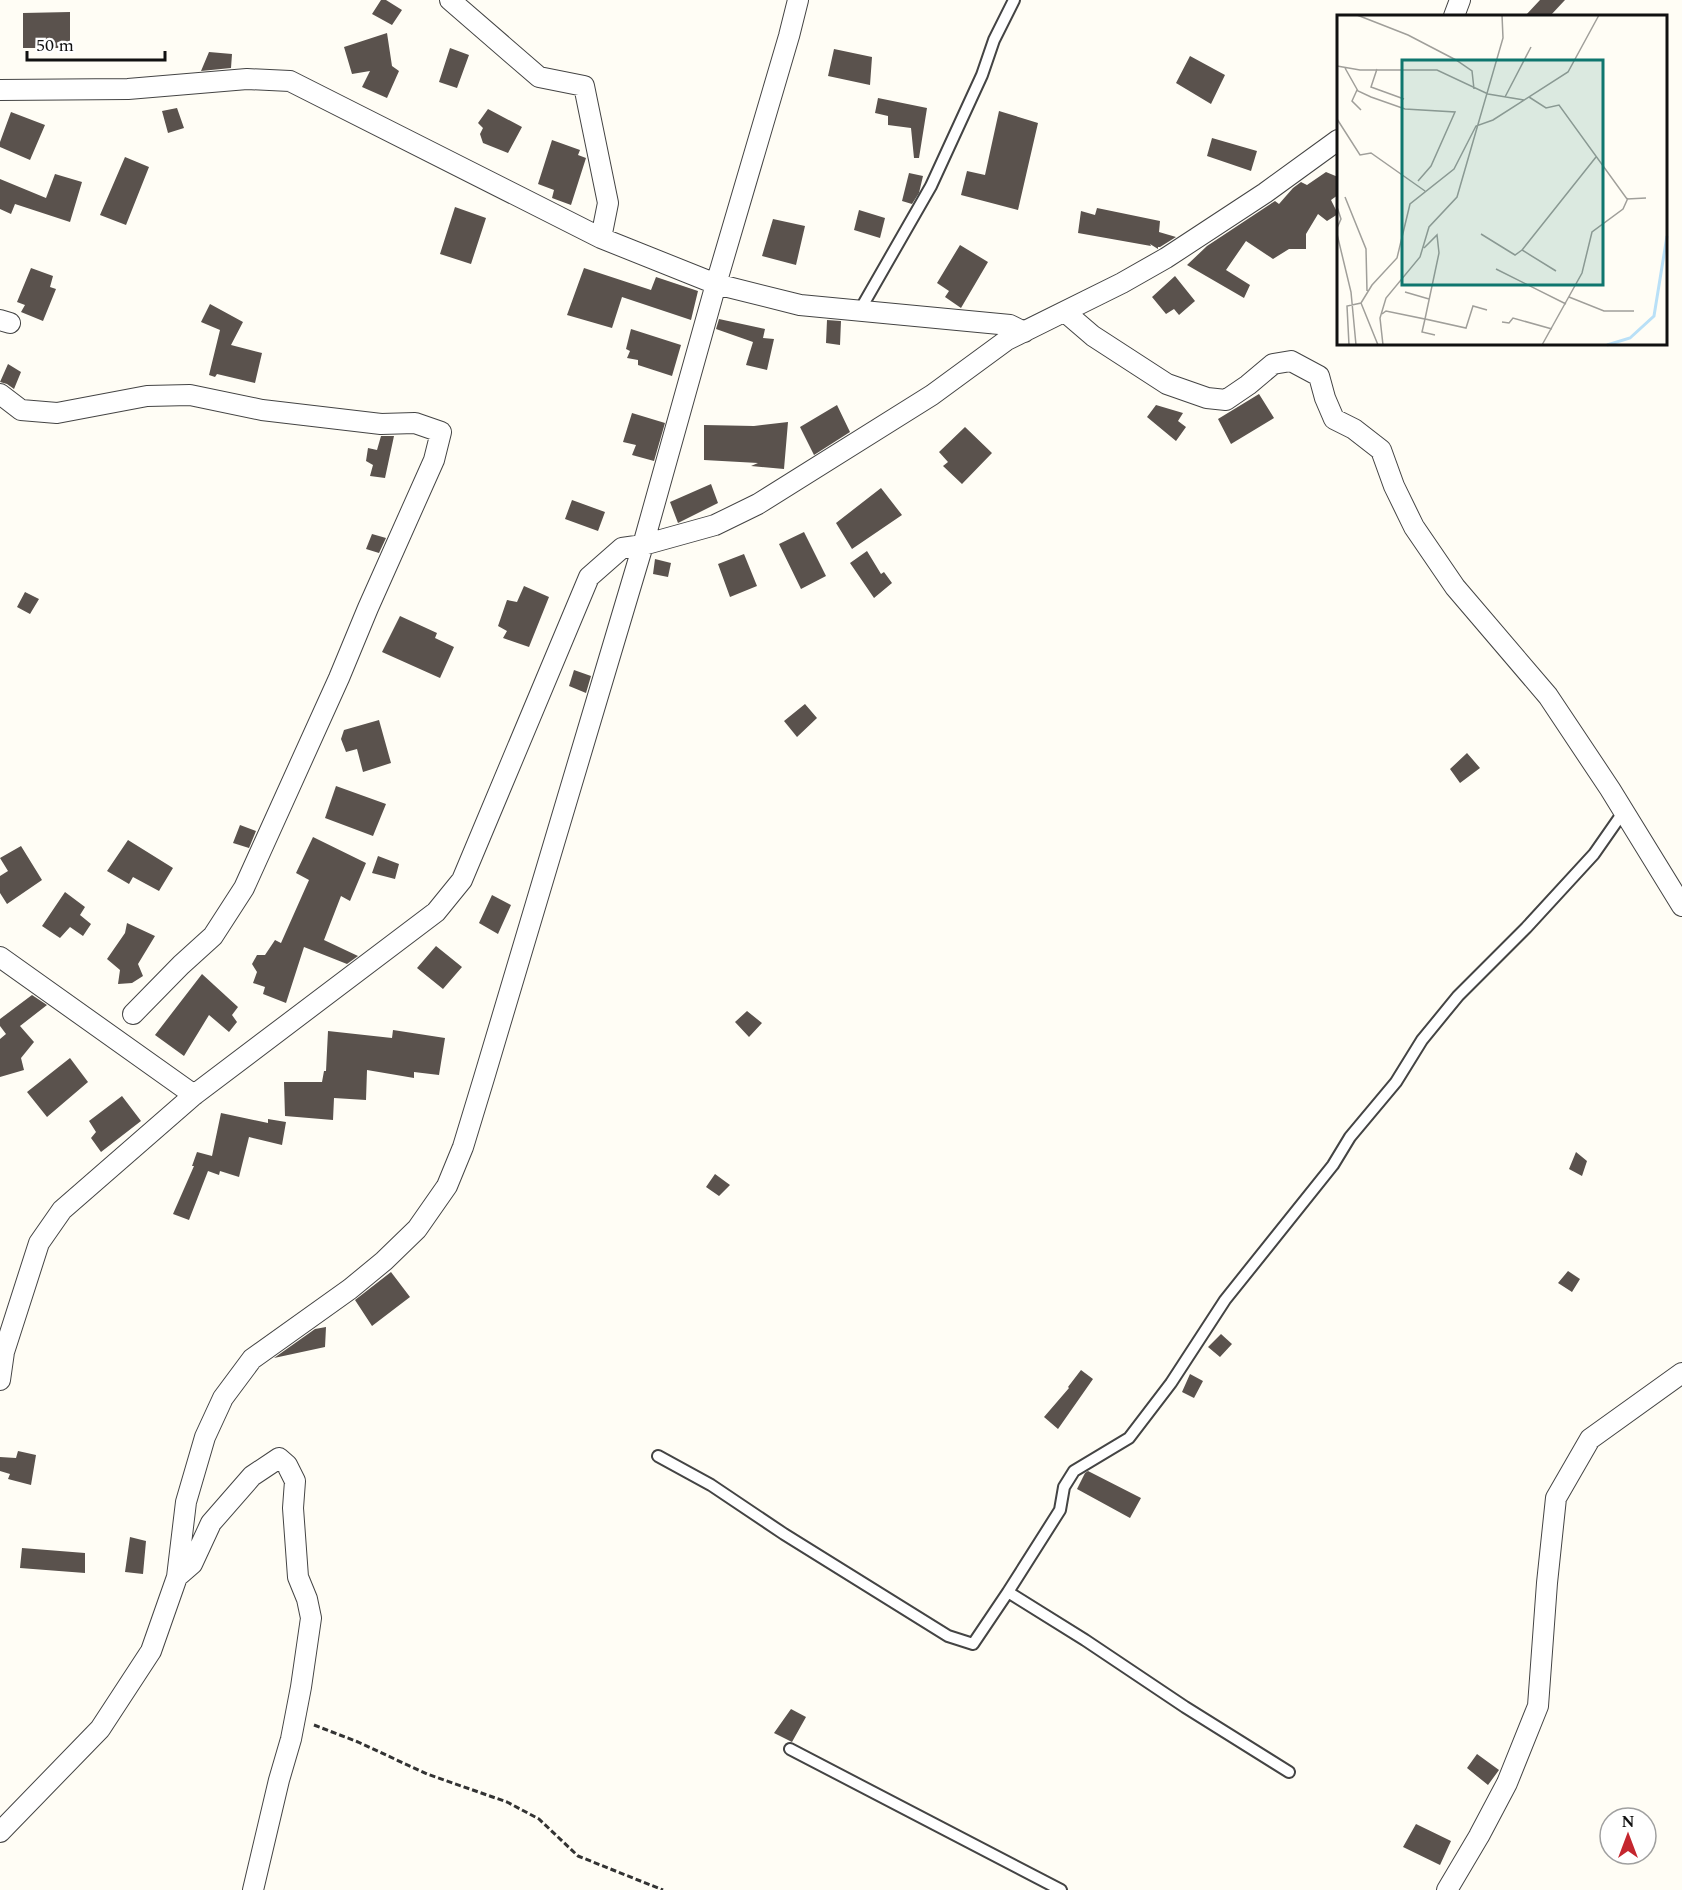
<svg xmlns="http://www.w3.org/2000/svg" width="1682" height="1890" font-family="Spectral,serif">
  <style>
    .building { fill: #5a524d }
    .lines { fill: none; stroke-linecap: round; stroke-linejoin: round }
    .lane-casing { stroke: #444; stroke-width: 14 }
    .street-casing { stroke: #444; stroke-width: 22 }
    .path { stroke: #333; stroke-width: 3; stroke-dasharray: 6 3; stroke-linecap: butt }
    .lane { stroke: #fff; stroke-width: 10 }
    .street { stroke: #fff; stroke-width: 20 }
    .inset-river { fill: none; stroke: #b9e0f7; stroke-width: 3 }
    .inset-road { fill: none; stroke: #a09f9a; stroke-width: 1.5 }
    .view { fill: #0f766e; fill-opacity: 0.15; stroke: #0f766e; stroke-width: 3 }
    .inset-edge { fill: none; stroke: #111; stroke-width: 3 }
  </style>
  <rect width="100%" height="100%" fill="#fffdf5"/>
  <!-- building -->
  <path class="building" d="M381,0h5l16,10 -10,15 -20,-11z
    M1540,0h25l-15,16h-25z
    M70,12v36h-47v-35z
    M387,33l5,33 7,5 -12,27 -25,-11 8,-16 -18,3 -8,-27z
    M450,48l19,7 -12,33 -18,-6z
    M834,49l38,8 -2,28 -42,-9z
    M209,52l23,2 -1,14 -30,3z
    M1190,56l35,19 -14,29 -35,-21z
    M878,98l49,10 -8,50h-5l-3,-30 -23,-3v-9l-13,-3z
    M177,108l7,20 -16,5 -6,-22z
    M488,109l34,18 -14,26 -25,-10 -3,-9 3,-6 -5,-5z
    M999,111l39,12 -20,87 -57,-15 6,-24 18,4z
    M11,112l34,13 -15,35 -30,-13v-5z
    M1212,138l45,13 -6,20 -44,-15z
    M552,140l28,10 -2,5 8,3 -15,47 -19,-7 2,-8 -16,-6z
    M125,157l24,10 -23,58 -26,-10z
    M1326,172l12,5v18l-7,5 7,14 -11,7 -9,-7 -12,20v15h-17l-16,10 -27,-18 -20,29 24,15 -6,13 -57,-33 20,-19 68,-45 4,3 14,-16 8,-6 6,3z
    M909,173l14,3 -4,17 -7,11 -10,-3z
    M55,174l27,8 -12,40 -55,-18 -4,10 -11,-5v-30l46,19z
    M455,207l31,11 -15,46 -31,-10z
    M1097,208l63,13 -1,11 17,5 -16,10h-2v2l-8,-5 1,2 -73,-13 3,-22 14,4z
    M859,210l26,8 -5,20 -26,-8z
    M773,219l32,7 -9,39 -34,-9z
    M960,245l28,17 -27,46 -16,-11 4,-6 -12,-8z
    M31,268l22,8 -3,11 6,2 -13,32 -22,-9 4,-7 -8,-3z
    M584,268l67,22 5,-13 42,14 -7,29 -69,-23 -10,31 -45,-13z
    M1175,276l20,25 -16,14 -5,-6 -8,5 -14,-17z
    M210,304l33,18 -12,23 31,8 -7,30 -38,-9 -2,3 -6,-2 11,-45 -19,-8z
    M719,319l46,10 -2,9 11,1 -7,31 -21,-5 7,-23 -37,-13z
    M827,320l14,1 -1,24 -14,-2z
    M631,329l50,16 -9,31 -34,-11v-5l-11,-2 3,-7 -4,-2z
    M8,364l13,8 -7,17 -7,-5 -7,-2z
    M1259,394l15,24 -43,26 -13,-25z
    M837,405l13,27 -36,23 -14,-28z
    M1156,405l27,8 -5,8 8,6 -10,14 -29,-24z
    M632,413l33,10 -11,38 -22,-6 4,-10 -13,-3z
    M788,422l-4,47 -33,-3 7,-3 -54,-3v-35l50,1z
    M965,427l27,26 -30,31 -19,-18 5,-4 -9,-10z
    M381,436h13l-9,42 -15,-2 3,-11 -7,-4 2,-13 9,2z
    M711,484l7,19 -40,20 -8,-21z
    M881,488l21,27 -50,34 -16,-26z
    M572,500l33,12 -7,19 -33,-12z
    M804,532l22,44 -25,13 -22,-45z
    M372,534l14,4 -7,15 -13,-4z
    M867,551l14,23 3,-2 8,11 -18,15 -24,-35z
    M744,554l13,32 -27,11 -12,-33z
    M655,559l16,4 -3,14 -15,-3z
    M524,586l25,11 -20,50 -26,-9 4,-7 -9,-5 9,-26 10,2z
    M25,592l14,7 -9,15 -13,-7z
    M400,616l37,17 -2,5 19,9 -14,31 -58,-26z
    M574,670l17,6 -5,17 -17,-7z
    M805,704l12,14 -20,19 -13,-16z
    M379,720l12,43 -28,9 -6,-23 -11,3 -5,-13 3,-9z
    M1467,753l13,15 -20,15 -10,-14z
    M336,786l50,18 -13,32 -48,-18z
    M240,825l16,6 -7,17 -16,-5z
    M313,837l53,26 -16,38 -9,-5 -17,44 34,16 -11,8 -43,-17 -18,56 -23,-9 2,-7 -12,-4 4,-11 -5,-8 5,-9h8l10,-15 6,3 28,-63 -13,-7z
    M128,840l45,28 -14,23 -26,-14 -4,7 -22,-13z
    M21,846l21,34 -35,24 -7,-11v-17l8,-5 -8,-13z
    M378,856l21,8 -4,15 -23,-6z
    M65,892l20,15 -5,8 11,9 -8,12 -13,-9 -10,11 -18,-12z
    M492,895l19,10 -13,29 -19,-11z
    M127,923l28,13 -17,28 5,12 -11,7 -14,1 2,-14 -13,-11 18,-26z
    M436,946l26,21 -19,22 -26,-21z
    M202,974l36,33 -6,8 5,7 -8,10 -20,-17 -25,41 -29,-21z
    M32,995l15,10 -27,21 14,16 -13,16 3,12 -24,7v-38l6,-5 -6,-8v-7z
    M747,1011l15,12 -13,14 -14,-15z
    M393,1030l52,8 -6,37 -25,-3v6l-47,-8 -1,30 -32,-2 -1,22 -48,-4 -1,-34h38l2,-11h2l2,-40 64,7z
    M70,1058l18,24 -41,35 -20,-25z
    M122,1096l19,25 -40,31 -10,-14 5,-6 -7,-11z
    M221,1113l47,10v-4l18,3 -4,23 -33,-8 -10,40 -19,-6 -1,4 -11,-4 -19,49 -16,-6 21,-48h-2l5,-14 15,4z
    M1576,1152l11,9 -5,15 -13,-7z
    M715,1174l15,11 -11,11 -13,-9z
    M1568,1271l12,8 -8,13 -14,-9z
    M391,1272l19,25 -38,29 -17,-26z
    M326,1327l-1,20 -51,11 41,-29z
    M1221,1334l11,10 -12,13 -12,-10z
    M1081,1370l12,9 -35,50 -14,-12 25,-29 -1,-1z
    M1190,1374l13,7 -9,17 -12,-6z
    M18,1451l18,4 -5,30 -23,-6 2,-5 -10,-3v-14l16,1z
    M1088,1471l53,27 -11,20 -53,-29 8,-16z
    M130,1537l16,4 -3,33 -18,-2z
    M22,1548l63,5v20l-65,-5z
    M791,1709l15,8 -14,25 -18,-9z
    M1477,1754l22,16 -11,15 -21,-17z
    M1416,1824l35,17 -11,24 -37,-18z"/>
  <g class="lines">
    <defs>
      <path id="lane" d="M860,310l71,-124 51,-111 12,-35 20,-40
        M658,1456l53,29 73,49 164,102 25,8 35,-52
        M790,1749l271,141
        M1289,1772l-104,-65 -100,-67 -77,-48 52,-82 4,-23 10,-16 55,-33 42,-55 54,-83 108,-135 17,-28 46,-55 26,-42 36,-44 68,-68 68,-74 30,-43"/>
      <path id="street" d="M450,0l89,77 45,9 24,117 -7,35
        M1454,16l6,-16
        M0,90l128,-1 119,-10 43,2 311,157 115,46 84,21 210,20 14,7
        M1065,312l28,24 74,48 40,14 19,2 22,-15 25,-21 18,-3 28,15 6,22 9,21 20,10 27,21 13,36 20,41 41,60 93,109 62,93 72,117
        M0,320l10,3
        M0,394l21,16 36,3 90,-17 43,-1 72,15 119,14 34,-1 26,9 -7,28 -66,148 -29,70 -95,210 -31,48 -32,29 -48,49
        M0,957l194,138
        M0,1380l4,-28 35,-109 23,-33 132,-115 242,-183 26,-32 127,-303 33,-29 21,-3 72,-20 43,-21 174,-109 75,-55 115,-57 44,-25 99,-65 73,-53
        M177,1577l15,-13 19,-41 41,-47 27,-18 8,7 8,16 -2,27 5,69 9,22 4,19 -10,69 -10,52 -12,41 -26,110
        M0,1832l100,-103 51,-78 26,-74 9,-75 19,-65 18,-39 29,-39 98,-70 34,-28 33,-32 30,-43 16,-39 21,-69 159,-533 73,-261 73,-248 9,-36
        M1447,1890l32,-54 28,-53 31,-77 9,-123 9,-85 34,-59 92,-66"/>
    </defs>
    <!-- lane casing -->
    <use href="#lane" class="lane-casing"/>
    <!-- street casing -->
    <use href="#street" class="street-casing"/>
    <!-- path -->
    <path class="path" d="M314,1725l44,17 69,32 80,28 32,17 39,37 85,34"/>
    <!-- lane -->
    <use href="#lane" class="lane"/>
    <!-- street -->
    <use href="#street" class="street"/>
  </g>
  <!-- overview -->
  <g transform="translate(1337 15)">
    <rect width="330" height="330" fill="#fffdf5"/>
    <path class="inset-river" d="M270,330l23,-7 24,-22 13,-80"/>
    <path class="inset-road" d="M20,0l51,20 48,25 16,11 2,18M0,51l23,4h77l51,24 36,6M8,53l13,23 13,6 34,12 50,3 -24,54 -13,15M40,54l-6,18 33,12M20,75l-5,11 9,9M168,82l26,-50M192,82l17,11 13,-3 68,94 19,-1M0,104l23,36 11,-2 54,38M8,182l21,52 1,42M0,192l4,12 -4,9M0,219l14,58 5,53M144,219l34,21 7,-5M159,254l70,35M219,256l-34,-21 74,-93M68,277l24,7M232,282l35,14h30M24,288l17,42M45,299l4,-3 39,8 14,-66 -2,-18 -13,13M165,307l7,1 4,-5 39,11M98,320l-13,-3 3,-13 41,9 7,-22 14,4M12,330l-2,-39 14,-3 11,-18 25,-27 13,-54 44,-35 22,-43 17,-6 75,-48 31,-57M46,330l-3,-27 6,-20 34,-41 9,-30 28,-30 46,-159 -1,-23M205,330l40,-72 10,-41 31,-23 5,-11"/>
    <path class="view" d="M65,45h201v225h-201z"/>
    <rect width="330" height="330" class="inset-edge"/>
  </g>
  <!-- north arrow -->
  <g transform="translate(1628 1836)"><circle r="28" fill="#ffffff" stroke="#a0a0a0" stroke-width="1.5"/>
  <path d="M0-4.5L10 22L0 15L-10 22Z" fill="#c4262e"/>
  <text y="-9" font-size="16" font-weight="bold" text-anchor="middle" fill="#111111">N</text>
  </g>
  <!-- scale -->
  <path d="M27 51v9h138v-9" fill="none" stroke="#111111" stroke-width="3"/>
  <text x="36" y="51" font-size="18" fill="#111111" stroke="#ffffff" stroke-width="4.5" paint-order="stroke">50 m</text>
</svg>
